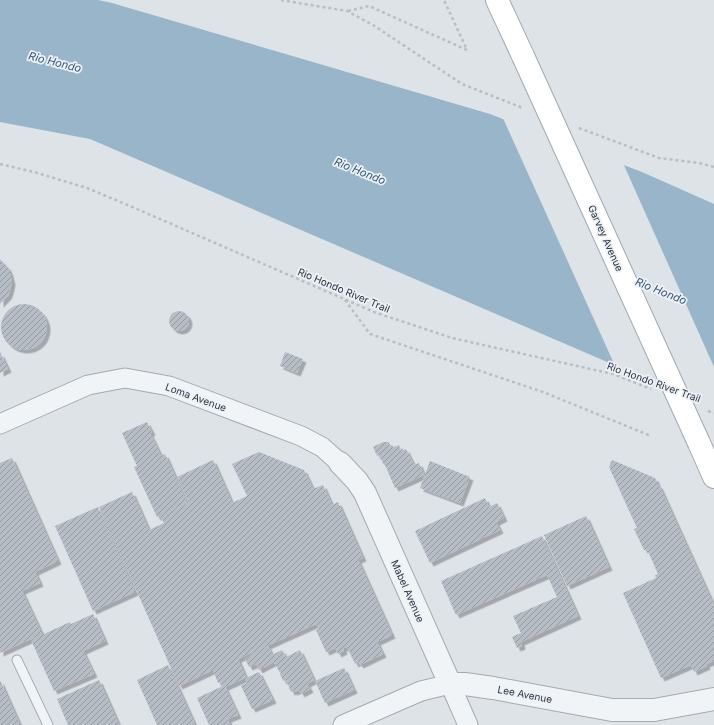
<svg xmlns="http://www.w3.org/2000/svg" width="714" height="725" font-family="Inter,sans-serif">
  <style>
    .water { fill: #98b5c9 }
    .pier { fill: #dee3e8 }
    .building { fill: url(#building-hatch); filter: url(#shadow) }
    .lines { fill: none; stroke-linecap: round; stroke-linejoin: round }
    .service-casing { stroke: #a3aab2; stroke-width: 11 }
    .minor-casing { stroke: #a3aab2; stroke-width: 21 }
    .tertiary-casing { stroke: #a3aab2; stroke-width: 24 }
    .primary-casing { stroke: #9da9b4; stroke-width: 24 }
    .path { stroke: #b8bec3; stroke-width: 2.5; stroke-dasharray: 3 3; stroke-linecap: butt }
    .service { stroke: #f1f4f6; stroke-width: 9 }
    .minor { stroke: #f1f4f6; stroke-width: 19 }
    .tertiary { stroke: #f1f4f6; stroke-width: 22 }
    .primary { stroke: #fff; stroke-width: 22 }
    .primary-bridge-casing { stroke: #9da9b4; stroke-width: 24; stroke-linecap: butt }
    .primary-bridge { stroke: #fff; stroke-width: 22 }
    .labels { text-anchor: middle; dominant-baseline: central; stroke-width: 3.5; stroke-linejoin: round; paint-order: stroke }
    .street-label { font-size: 10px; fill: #273240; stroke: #eef2f6 }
    .water-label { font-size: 11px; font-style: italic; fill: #305574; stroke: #eef2f6 }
  </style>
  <defs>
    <pattern id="building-hatch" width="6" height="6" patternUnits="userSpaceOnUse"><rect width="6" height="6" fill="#b6bdc5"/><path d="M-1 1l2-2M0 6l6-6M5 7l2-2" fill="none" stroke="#949aa1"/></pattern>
    <filter id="shadow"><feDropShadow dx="3.5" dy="3.5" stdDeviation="0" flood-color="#0004"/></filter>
  </defs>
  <rect width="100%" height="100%" fill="#dee3e8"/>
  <!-- water -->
  <path class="water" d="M0,0h98l14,3 378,111 152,58 72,32v204l-624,-269 -90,-17z"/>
  <!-- pier -->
  <path class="pier" d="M502,116l121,47 91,204v43l-98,-42z"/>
  <!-- building -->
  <path class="building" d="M0,259l8,9 2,5 2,9 -2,9 -2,5 -8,8z
    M1 327a23 23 0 1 1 46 0a23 23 0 1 1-46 0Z
    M169 321a10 10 0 1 1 20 0a10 10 0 1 1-20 0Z
    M0,352l8,17 -8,4z
    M285,352l18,7 -6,14 -17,-7z
    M147,422l5,10 -2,1 11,23 4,-2 22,49 -30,14 -23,-50 3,-1 -15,-33z
    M383,442h6l2,6 8,-3 2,6 5,-2 8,16 5,-2 5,12 -29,13 -10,-23h-1l-5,-10 -2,1 -4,-9z
    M259,452l45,18 9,19 10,-4 9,20 6,-3 25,56 -5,2 34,75 -15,7 6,12 -23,11 -2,-3 -3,2 -8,-17 -4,1 1,3 -6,3 -3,-6 -9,4 -10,-22 3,-1 -3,-5 -78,35 8,19 13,-6 14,28 -21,9 -11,-23 6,-3 -2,-5 -20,9 13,28 -10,4 2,6h-21l-12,-27 26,-12 -2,-5 -3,2 -5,-13 -34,16 -80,-179 33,-15 17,38 15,-7 -4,-7 29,-13 -12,-26 36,-17 19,43 15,-7 -15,-32z
    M12,458l46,103 -23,11 5,11 -18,8 20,43 -42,19v-190z
    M612,460l43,18 3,7h1l55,121v55l-8,3 1,2 -13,6 -3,-7 -30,13 -38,-85 33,-15 -1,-3 3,-1 -11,-25 -3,1 -10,-21 3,-1 -28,-61z
    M430,461l40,16 -10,26 -40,-15z
    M485,498l4,9 8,-4 7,15 -8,4 4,8 -70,33 -15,-32z
    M98,507l37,85 -42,19 -38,-85z
    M586,516l23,51 -42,19 -23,-51z
    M542,536l36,80 -57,26 1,4 -5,2 -5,-11 9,-4 -8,-17 44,-19 -10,-22 -91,40 -15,-34z
    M93,614l12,27 -22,10 11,23 -40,17 -23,-51 39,-18 1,2z
    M268,646l4,9 10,-5 4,7 14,-7 14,30 -7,4 3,5 -9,5 -2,-4 -5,2 -1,-1 -2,1 -5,-12 -3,1 -3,-7 1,-1v-1l-1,1 -6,-11 -15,8 -3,-6 -7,3 -4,-8 7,-4 -1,-1z
    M168,665l27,60h-38l-20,-45z
    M344,668l10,22 -29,13 -10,-22z
    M0,680l20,45h-20z
    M99,680l20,45h-51l-11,-26z"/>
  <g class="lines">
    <defs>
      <path id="service" d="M17,660l31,65"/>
      <path id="minor" d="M0,424l88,-39 37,-7 44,8 132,50 21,11 18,16
        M343,725l78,-34 29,-7 18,41"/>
      <path id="tertiary" d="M340,463l17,18 8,12 85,191h15l28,4 119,22h42l60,-11"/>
      <path id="primary" d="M497,0l26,56
        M699,443l15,34"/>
    </defs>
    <!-- service casing -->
    <use href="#service" class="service-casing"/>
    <!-- minor casing -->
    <use href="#minor" class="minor-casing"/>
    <!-- tertiary casing -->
    <use href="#tertiary" class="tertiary-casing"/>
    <!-- primary casing -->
    <use href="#primary" class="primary-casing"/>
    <!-- path -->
    <path class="path" d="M281,0l66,11 26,14 89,59 61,24
      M348,11l21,-5 98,44 -23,-50
      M579,128l80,30 40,5 15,4
      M0,164l34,8 53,16 43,18 244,106 78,26 161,36 38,15
      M345,300l25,34 173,58 108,44
      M708,411l6,2"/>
    <!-- service -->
    <use href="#service" class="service"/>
    <!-- minor -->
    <use href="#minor" class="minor"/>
    <!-- tertiary -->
    <use href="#tertiary" class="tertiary"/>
    <!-- primary -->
    <use href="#primary" class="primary"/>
    <defs>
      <path id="primary-bridge" d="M523,56l176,387"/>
    </defs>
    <!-- primary-bridge casing -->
    <use href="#primary-bridge" class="primary-bridge-casing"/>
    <!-- primary-bridge -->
    <use href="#primary-bridge" class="primary-bridge"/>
  </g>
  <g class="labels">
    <!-- street labels -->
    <g class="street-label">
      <text transform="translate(606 238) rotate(66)">Garvey Avenue</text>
      <text transform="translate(344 290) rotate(23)">Rio Hondo River Trail</text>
      <text transform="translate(654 382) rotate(20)">Rio Hondo River Trail</text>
      <text transform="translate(196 397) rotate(20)">Loma Avenue</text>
      <text transform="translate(408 591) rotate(66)">Mabel Avenue</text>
      <text transform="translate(525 694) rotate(11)">Lee Avenue</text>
    </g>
    <!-- water labels -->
    <g class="water-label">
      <text transform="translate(55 62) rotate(14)">Rio Hondo</text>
      <text transform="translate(360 171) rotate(22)">Rio Hondo</text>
      <text transform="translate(661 291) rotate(22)">Rio Hondo</text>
    </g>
  </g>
</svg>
